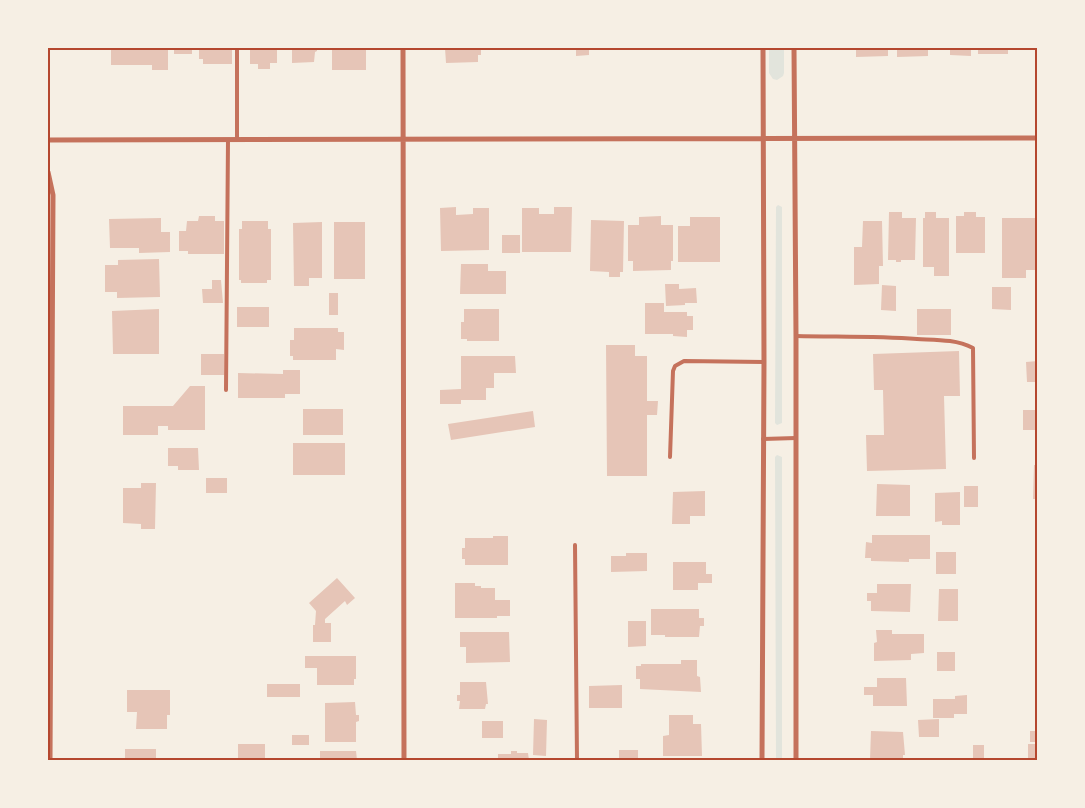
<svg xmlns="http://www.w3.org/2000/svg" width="1085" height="808" font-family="Commissioner,sans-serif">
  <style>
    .green { fill: #e2e4dc }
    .building { fill: #e6c5b7 }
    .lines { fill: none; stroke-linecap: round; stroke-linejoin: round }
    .service { stroke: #c5725c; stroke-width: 4 }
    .minor { stroke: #c5725c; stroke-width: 5 }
    .neatline { fill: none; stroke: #b5482f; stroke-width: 2 }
  </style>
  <rect width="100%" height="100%" fill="#f6efe4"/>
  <!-- green -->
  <path class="green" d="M769,48h15v25l-1,3 -6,4 -4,-1 -4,-6z
    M778,205l4,2v216l-5,2 -2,-2 1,-216z
    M777,455l5,2v303h-6l-1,-303z"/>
  <!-- building -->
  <path class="building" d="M111,48h57v22h-16v-5h-41z
    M174,48h18v6h-18z
    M199,48h33v16h-29v-5h-4z
    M250,48h27v15h-7v6h-12v-5h-8z
    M289,48h28v3l-2,1 -1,10 -22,1v-13h-3z
    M332,48h34v22h-34z
    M445,48h36v7h-3v7l-32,1z
    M574,48h29v2h-14v5l-13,1v-7h-2z
    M856,48h32v8l-32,1z
    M897,48h31v8l-31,1z
    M950,48h21v8l-21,-1z
    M978,48h30v6h-30z
    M456,207v8l17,-1v-6h16v42l-48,1 -1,-43z
    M554,207h18l-1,45h-49v-44h17v6h15z
    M889,212h13v6h14l-1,42h-14v2h-5v-2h-8z
    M925,212h11v6h13v58h-15v-9h-11v-49h2z
    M964,212h12v5h9v36h-29v-37h8z
    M199,216h16v5h9v33h-36v-3h-9v-20h7l1,-10h11z
    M661,216v9h12v36h-2v9l-38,1v-10h-5v-36h11v-8z
    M690,217h30v45h-42v-36h12z
    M161,218v14h9v20l-31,1v-5h-29l-1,-29z
    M1002,218h34l-1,52h-9v8h-24z
    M591,220l33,1 -1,51h-3v5h-11v-5l-19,-1z
    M242,221h26v8h3v51h-4v3h-26v-3h-2v-51h3z
    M863,221h19l1,45h-4v18l-25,1v-38h8z
    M322,222v56h-13v8h-15l-1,-63z
    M334,222h31v57h-31z
    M502,235h18v18h-18z
    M159,259l1,38 -43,1v-6h-12v-27h13v-5z
    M461,264h27v7h18v23h-46z
    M212,280h9l2,23h-20l-1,-14h10z
    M665,284h14v5l17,-1 1,15h-12v2l-19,1z
    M882,285l14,1v25l-15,-1z
    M992,287h19v23l-19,-1z
    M329,293h9v22h-9z
    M645,303h19v9h23v4h6v14h-6v7l-14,-1v-2h-28z
    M237,307h32v20h-32z
    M159,309v45h-46l-1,-43z
    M464,309h35v32h-32v-2h-6v-17h3z
    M917,309h34v26h-34z
    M294,328h44v4h6v18l-8,-1v11h-43v-4h-3v-16h4z
    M606,345h29v11h12v45h11l-1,14h-10v61h-40z
    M959,351l1,45h-16l2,73 -79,2 -1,-36h18l-1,-45h-9l-1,-36z
    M201,354h23v21h-23z
    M461,356h54l1,17h-22v15h-8v12h-25v4h-21v-14l21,-1z
    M1038,361v21h-11l-1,-20z
    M283,370h17v24h-15v4h-47v-25l45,1z
    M190,386h15v44h-37v-4h-10v9h-35v-29h50z
    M303,409h40v26h-40z
    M1023,410h15v20h-15z
    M533,411l2,16 -84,13 -3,-16z
    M293,443h52v32h-52z
    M168,448h30l1,22h-21v-4h-10z
    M1034,465h4v34h-5z
    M206,478h21v15h-21z
    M141,483h15l-1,46h-14v-5l-18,-1v-35h18z
    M877,484l33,1v31h-34z
    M964,486h14v21h-14z
    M705,491v25h-15v8h-18l1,-32z
    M960,492v33h-18v-4l-7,1v-29z
    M872,535h58v24h-21v3l-38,-1v-3h-6l1,-16 6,1z
    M493,536h15v29h-43v-6h-3v-11h3v-10h28z
    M936,552h20v22h-20z
    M626,553h21v18l-36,1v-16h15z
    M1035,560h3v30h-3z
    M673,562h33v12h6v9h-14v7h-25z
    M337,578l18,20 -8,7 -2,-4 -20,18v4h6v19h-18v-17h2l1,-14 -7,-8z
    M455,583h20v3h6v2h14v12h15v16h-13v2h-42z
    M877,584h34l-1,28 -39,-1v-10h-4v-8h10z
    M939,589h19v32h-20z
    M651,609h48v9h5v8h-4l-1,11h-34v-2h-14z
    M628,621h18v25l-18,1z
    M876,630h16v4h32v19l-13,1v6l-37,1v-18l3,-1z
    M460,632h49l1,30 -44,1v-16h-6z
    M937,652h18v19h-18z
    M305,656h51v23h-2v6h-37v-17h-12z
    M681,660h16v16l3,1 1,15 -61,-3v-10h-4v-13h5v-2h40z
    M877,678h29l1,28h-34v-11h-9v-8h13z
    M460,682h26l2,22h-2l-1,5h-26l1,-8h-3v-6h3z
    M267,684h33v13h-33z
    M622,685v23h-33v-22z
    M127,690h43v25h-3v14h-31l1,-17h-10z
    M967,695v19h-13v4h-21v-19h22v-3z
    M355,702l1,13h3v6l-3,1v20h-31v-39z
    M669,715h24v9h8l1,32h-39v-20l6,-1z
    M534,719l13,1 -1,36 -13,-1z
    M939,719v18h-20l-1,-17z
    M482,721h21v17h-21z
    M871,731l32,1 2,23h-2v5h-33z
    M1030,731h8v11h-8z
    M292,735h17v10h-17z
    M238,744h27v16h-27z
    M1028,744h10v16h-10z
    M973,745h11v15h-11z
    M125,749h31v11h-31z
    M619,750h19v10h-19z
    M320,751h36l1,9h-37z
    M511,751h6v2h11l1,7h-31v-6h13z"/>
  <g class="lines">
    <!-- service -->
    <path class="service" d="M237,140v-92
      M796,336c41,1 80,0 121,3 19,1 38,0 56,9l1,110
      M226,390l2,-250
      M763,439l33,-1
      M670,457l3,-86 2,-5 9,-5 80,1
      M575,545l2,215"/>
    <!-- minor -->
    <path class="minor" d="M403,48l1,712
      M794,48l2,288v424
      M48,140l990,-2
      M48,172l5,23 -3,565
      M762,760l2,-398 -1,-314"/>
  </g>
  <!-- border -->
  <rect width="1085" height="808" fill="none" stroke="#f6efe4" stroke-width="98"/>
  <rect x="49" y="49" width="987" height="710" class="neatline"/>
</svg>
